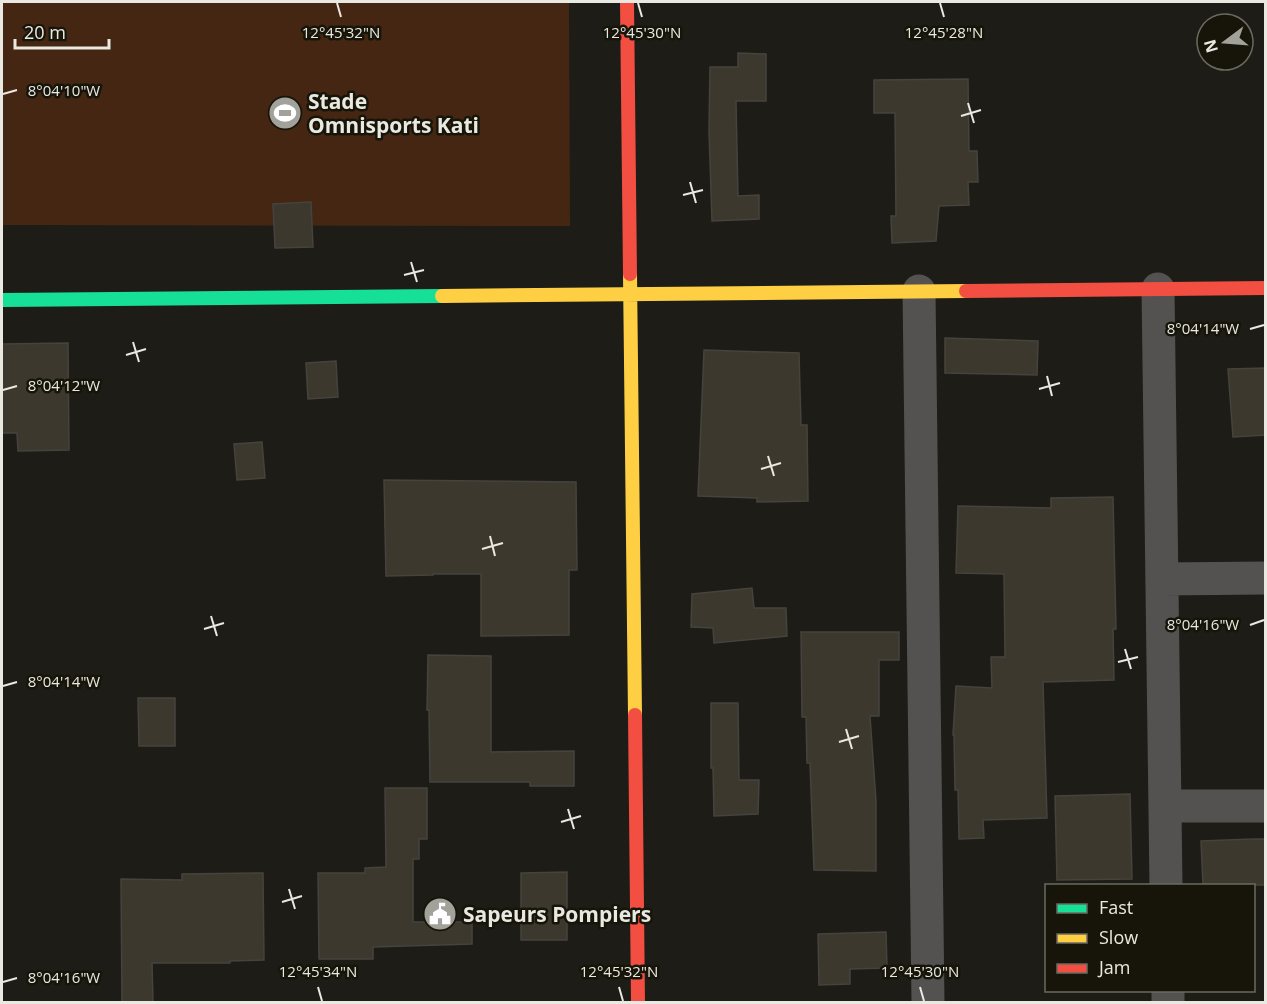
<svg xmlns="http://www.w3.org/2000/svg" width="1267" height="1004" font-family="'Open Sans',sans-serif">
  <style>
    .green { fill: #452613 }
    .building { fill: #3c382d; stroke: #45433e; stroke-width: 1.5 }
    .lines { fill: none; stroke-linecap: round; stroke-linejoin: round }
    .street { stroke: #535251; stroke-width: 33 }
    .fast { stroke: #16e098; stroke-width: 14 }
    .slow { stroke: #ffcf43; stroke-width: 14 }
    .jam { stroke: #f24e42; stroke-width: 14 }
    .ticks { fill: none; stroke: #eae9e1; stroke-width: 2 }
    .labels { text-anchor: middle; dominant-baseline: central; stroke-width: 5; stroke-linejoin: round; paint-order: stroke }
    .poi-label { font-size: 21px; font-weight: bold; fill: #eae9e1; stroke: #17150a; text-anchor: start }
    .ticks-label { font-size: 15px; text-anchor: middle; fill: #eae9e1; stroke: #17150a; stroke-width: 5; stroke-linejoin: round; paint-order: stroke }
  </style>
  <rect width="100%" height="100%" fill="#1d1c16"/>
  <!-- green -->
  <path class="green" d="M2,2h567l1,224 -568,-1z"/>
  <!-- building -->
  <path class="building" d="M738,53l28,1v47h-30l2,95 21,-1v24l-47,2 -3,-90 1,-64h28z
    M968,79l1,72h8l1,31h-10l1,23 -30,1 -3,35 -44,2 -1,-27h5l-1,-103h-21v-33z
    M311,202l2,45 -38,1 -2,-44z
    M945,338l93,3 -1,34 -92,-2z
    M68,343l1,107 -51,1 -1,-18h-15v-89z
    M704,350l95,3 2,72h6l1,76 -51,1v-4l-59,-2z
    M336,361l2,36 -30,2 -2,-36z
    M1266,368v67l-33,2 -5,-68z
    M262,442l3,36 -28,2 -3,-36z
    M384,480l192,2 1,88h-8v65l-88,1v-62h-48v1l-47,1z
    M1113,497l3,132h-3l1,51 -71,2 4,136 -64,2 1,18 -25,1 -1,-49h-3l-1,-55h-1l3,-49 36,2 -1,-31h14l-1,-83 -48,-1 2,-67 93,2v-10z
    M752,588l2,20h32l1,28 -73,7 -1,-15 -22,-1 1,-33z
    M801,632h98v28h-20v56h-9l6,85v70l-62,-1 -4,-107h-3l-1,-46h-4z
    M428,655l63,1v96l83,-1v35h-44v-4h-100l-1,-72h-2z
    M138,698h37v48h-36z
    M711,703h27l1,77h20l-1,34 -44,2 -1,-48h-2z
    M385,788h42v51h-8v20h-6v63h59v22l-99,3v12h-54l-1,-86h47v-5l21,-1z
    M1130,794l2,85 -75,1 -2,-84z
    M1253,839h13v46h-63l-2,-44z
    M567,872v68h-46v-67z
    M263,873l1,87 -34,1v2h-78l1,39h-31l-1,-123 61,1v-6z
    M886,932l1,36 -37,1v15l-31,1 -1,-51z"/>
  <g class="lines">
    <!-- street -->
    <path class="street" d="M1158,289l8,597
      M919,291l9,711
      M1162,579l104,-1
      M1165,806h101
      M1168,990v12"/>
    <!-- fast -->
    <path class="fast" d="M2,300l440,-4"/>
    <!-- slow -->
    <path class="slow" d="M630,274l5,441
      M442,296l524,-5"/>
    <!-- jam -->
    <path class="jam" d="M627,2l3,272
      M966,291l300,-3
      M635,715l3,287"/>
  </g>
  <!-- ticks -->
  <path class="ticks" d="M337,3l4,14M638,3l4,14M940,3l4,14M3,94l14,-4M968,103l6,20M961,116l20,-6M690,182l6,21M683,195l20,-5M411,262l6,20M404,275l20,-5M1250,329l14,-4M133,342l6,20M126,355l20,-6M1047,376l5,20M1039,389l21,-6M3,390l14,-4M768,456l6,20M761,469l20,-6M490,536l5,20M482,549l21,-6M211,616l6,20M1250,625l14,-5M204,629l20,-6M1125,649l6,20M1118,662l20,-5M3,686l14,-4M846,729l6,20M839,742l20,-6M568,809l6,20M561,822l20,-6M289,889l6,20M282,902l20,-6M3,982l14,-4M318,987l4,14M619,987l4,14M920,987l4,14"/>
  <!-- icons -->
  <defs>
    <symbol id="stadium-disc" viewBox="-11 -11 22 22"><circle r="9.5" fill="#a2a19a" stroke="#17150a"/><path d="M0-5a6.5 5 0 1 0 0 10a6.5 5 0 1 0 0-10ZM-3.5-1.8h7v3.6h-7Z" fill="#fff"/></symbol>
    <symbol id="civic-disc" viewBox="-11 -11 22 22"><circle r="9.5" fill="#a2a19a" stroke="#17150a"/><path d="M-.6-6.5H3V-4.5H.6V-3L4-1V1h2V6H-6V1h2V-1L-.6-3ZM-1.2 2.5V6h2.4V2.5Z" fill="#fff"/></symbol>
  </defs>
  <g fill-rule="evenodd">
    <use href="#stadium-disc" x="266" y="94" width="38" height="38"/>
    <use href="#civic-disc" x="421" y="895" width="38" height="38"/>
  </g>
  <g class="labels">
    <!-- poi labels -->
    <g class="poi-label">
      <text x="308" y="101">Stade<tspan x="308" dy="24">Omnisports Kati</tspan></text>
      <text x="463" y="914">Sapeurs Pompiers</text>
    </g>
  </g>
  <g class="ticks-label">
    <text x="341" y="38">12°45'32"N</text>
    <text x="642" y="38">12°45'30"N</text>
    <text x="944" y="38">12°45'28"N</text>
    <text x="64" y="96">8°04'10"W</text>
    <text x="1203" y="334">8°04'14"W</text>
    <text x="64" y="391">8°04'12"W</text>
    <text x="1203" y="630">8°04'16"W</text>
    <text x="64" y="687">8°04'14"W</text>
    <text x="318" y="977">12°45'34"N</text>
    <text x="619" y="977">12°45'32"N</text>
    <text x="920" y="977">12°45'30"N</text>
    <text x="64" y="983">8°04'16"W</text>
  </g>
  <!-- border -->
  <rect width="1267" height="1004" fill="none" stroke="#eae9e1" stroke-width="6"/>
  <!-- legend -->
  <rect x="1045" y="884" width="210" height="108" fill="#17150a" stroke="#6b6a60" stroke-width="1.5"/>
  <rect x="1057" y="904" width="30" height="9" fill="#16e098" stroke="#6b6a60" stroke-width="1.5"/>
  <text x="1099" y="914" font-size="18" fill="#eae9e1">Fast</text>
  <rect x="1057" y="934" width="30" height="9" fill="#ffcf43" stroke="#6b6a60" stroke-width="1.5"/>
  <text x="1099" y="944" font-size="18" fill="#eae9e1">Slow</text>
  <rect x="1057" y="964" width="30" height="9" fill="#f24e42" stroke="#6b6a60" stroke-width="1.5"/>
  <text x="1099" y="974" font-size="18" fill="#eae9e1">Jam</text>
  <!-- north arrow -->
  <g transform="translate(1225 42) rotate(254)"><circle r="28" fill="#17150a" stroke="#6b6a60" stroke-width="1.5"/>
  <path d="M0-4.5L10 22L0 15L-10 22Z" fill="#a2a19a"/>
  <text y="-9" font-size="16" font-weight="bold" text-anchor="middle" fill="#eae9e1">N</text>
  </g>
  <!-- scale -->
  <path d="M15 39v9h94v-9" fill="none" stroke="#eae9e1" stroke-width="3"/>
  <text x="24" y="39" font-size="18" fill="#eae9e1" stroke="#17150a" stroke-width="4.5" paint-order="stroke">20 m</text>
</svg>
